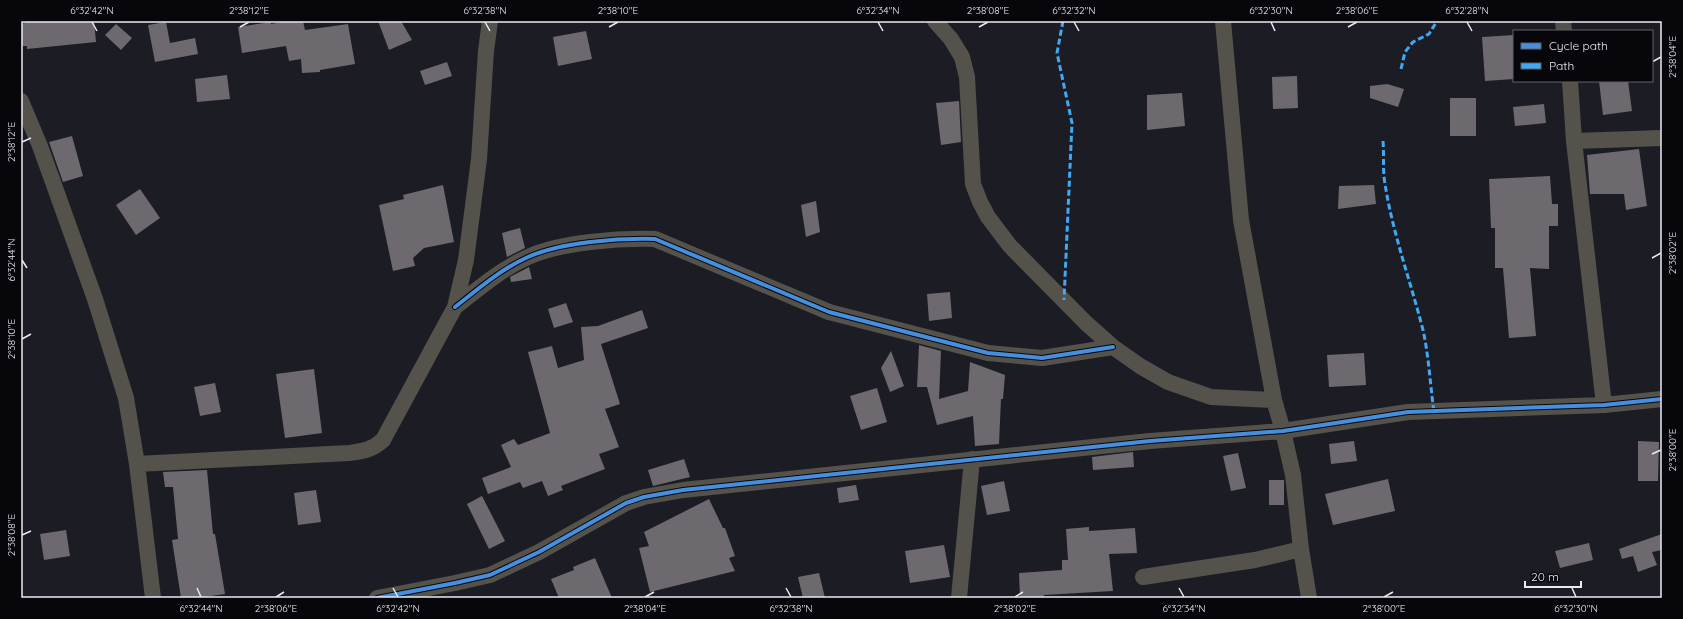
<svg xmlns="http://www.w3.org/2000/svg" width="1683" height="619" font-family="Quicksand,sans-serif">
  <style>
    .building { fill: #6d696f }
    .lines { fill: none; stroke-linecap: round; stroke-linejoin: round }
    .street { stroke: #55524c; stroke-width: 16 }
    .quiet { stroke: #3fa9f5; stroke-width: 3; stroke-dasharray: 6 3; stroke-linecap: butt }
    .cycleway-casing { stroke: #06060b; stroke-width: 6 }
    .cycleway { stroke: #468fdf; stroke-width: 4 }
    .ticks { fill: none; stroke: #e9eaf4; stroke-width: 1.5 }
    .neatline { fill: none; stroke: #e9eaf4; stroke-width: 1.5 }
    .ticks-label { font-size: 10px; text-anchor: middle; fill: #e9eaf4 }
  </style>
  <rect width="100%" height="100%" fill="#1c1d24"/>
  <!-- building -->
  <path class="building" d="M24,21h70l2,21 -69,7v-3h-6v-22l4,-1z
    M287,21h16l2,9 43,-6 7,40 -35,6v2l-18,1 -1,-14 -12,2 -3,-15 -44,7 -4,-26 33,-5v2z
    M378,21h23l11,19 -23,10z
    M166,22l4,21 25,-5 3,16 -43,8 -7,-37z
    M116,24l16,14 -11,12 -16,-15z
    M586,31l6,28 -34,7 -5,-29z
    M1514,35v44l-29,2 -3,-44z
    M447,62l5,14 -27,9 -5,-14z
    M227,75l3,24 -33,3 -2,-23z
    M1297,76l1,32 -25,1 -1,-32z
    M1599,81h29l4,30 -29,4z
    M1387,84l17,5 -6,18 -28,-9v-12z
    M1182,93l3,33 -38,4v-35z
    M1450,98h26v38h-26z
    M959,101l2,41 -20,3 -5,-42z
    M1544,104l2,19 -31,3 -2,-19z
    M72,136l11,40 -20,6 -14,-40z
    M1639,149l8,57 -21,4 -2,-16h-34l-3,-39z
    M1550,176l2,28h6v22h-9v43l-19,-1 6,68 -27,2 -6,-70h-8v-40h-4l-2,-49z
    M443,185l11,57 -30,6 -11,10 2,8 -22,5 -14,-66 25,-6 -1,-4z
    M1374,185l2,19 -38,5 1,-23z
    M140,189l20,29 -24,17 -20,-30z
    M816,201l4,31 -14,5 -5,-32z
    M520,228l5,20 -18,9 -5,-24z
    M529,267l3,12 -21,3 -1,-5z
    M950,292l2,26 -23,3 -2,-27z
    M566,303l7,19 -19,6 -6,-19z
    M642,310l6,18 -47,16 19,60 -15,5 14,38 -20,7 6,15 -44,17 2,4 -15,6 -6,-15 -19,7 -3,-6 -32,12 -6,-16 29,-11 -10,-22 13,-6 4,6 32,-12 -22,-81 24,-6 6,22 26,-8 -3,-33 17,-1z
    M919,345l22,6 -2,48 29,-8 2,-29 35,13 -2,24h-2l-2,45 -24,2 -2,-30 -36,9 -10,-38h-10z
    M891,351l13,35 -14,6 -9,-24z
    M1364,353l2,32 -37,2 -2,-32z
    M314,369l8,64 -37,5 -9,-64z
    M215,383l6,29 -21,4 -6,-29z
    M877,388l10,34 -26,8 -11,-34z
    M1354,441l3,20 -26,3 -2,-20z
    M1638,441l21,1 -1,39h-20z
    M1133,452l1,15 -41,3 -1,-13z
    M1238,453l8,35 -15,3 -8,-35z
    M684,459l6,18 -37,9 -5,-16z
    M207,470l6,64h2l10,60 -28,4h-16l-9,-58 6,-1 -5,-52h-8l-2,-15z
    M1388,479l7,32 -62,14 -8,-31z
    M1269,480h15v25h-15z
    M1004,481l6,30 -23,4 -6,-29z
    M856,485l3,15 -20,3 -2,-15z
    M316,490l5,32 -23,3 -4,-32z
    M482,496l23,45 -16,8 -22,-45z
    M709,499l14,29h2l10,28 -6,2 6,13 -85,21 -11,-44 10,-2 -5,-14z
    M1089,527v4l46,-3 2,25 -28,1 4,37 -69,4v3h-24l-1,-25 43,-3v-10h6l-2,-31z
    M66,530l4,26 -26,4 -4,-26z
    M1662,534v16l-10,2 5,13 -19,7 -5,-16 -11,3 -3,-10z
    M1589,543l4,17 -33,8 -5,-17z
    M944,545l6,32 -40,6 -5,-32z
    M595,558l17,40h-53l-8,-19 23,-9 -1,-3z
    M819,573l6,25h-22l-5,-21z"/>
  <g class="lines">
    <!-- street -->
    <path class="street" d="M935,21l16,18 11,18 5,20 6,107 7,18 8,15 22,29 76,77 27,24 27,19 28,16 43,15 63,3
      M1223,21l18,199 33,180 9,31 10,44 8,74 8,49
      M1563,21l1,10
      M1570,81l4,60 30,264
      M21,101l19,45 55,153 31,99 11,66 16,134
      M1574,141l88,-3
      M455,307c23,-18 46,-38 73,-50 33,-15 91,-19 127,-18l174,73 159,41 54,5 71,-11
      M137,464l212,-11c14,-2 23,-3 34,-13l72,-133 11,-47 13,-101 7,-108 4,-30
      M1143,577l112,-17 46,-11
      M377,598l78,-15 35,-8 49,-23 87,-49 18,-6 39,-7 467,-49 133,-10 125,-19 196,-7 58,-6
      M959,598l13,-139"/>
    <!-- quiet -->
    <path class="quiet" d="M1063,21l-6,32 15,70 -8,177
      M1401,69l4,-17 8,-10 16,-8 8,-13
      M1383,141c1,12 0,24 1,36 7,52 26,102 39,153 6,27 7,54 11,82"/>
    <defs>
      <path id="cycleway" d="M455,307c23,-18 46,-38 73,-50 33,-15 91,-19 127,-18l174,73 159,41 54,5 71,-11
        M377,598l78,-15 35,-8 49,-23 87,-49 18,-6 39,-7 467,-49 133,-10 125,-19 196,-7 58,-6"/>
    </defs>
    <!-- cycleway casing -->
    <use href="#cycleway" class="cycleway-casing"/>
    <!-- cycleway -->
    <use href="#cycleway" class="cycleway"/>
  </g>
  <!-- ticks -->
  <path class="ticks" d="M92,22l5,9M485,22l5,9M878,22l5,9M1074,22l5,9M1271,22l4,9M1467,22l5,9M240,27l9,-5M609,27l9,-5M979,27l9,-5M1348,27l9,-5M1652,62l9,-5M22,142l9,-4M1652,258l9,-5M22,260l5,8M22,339l9,-5M1652,454l9,-4M22,535l9,-4M197,588l4,9M393,588l5,9M786,588l5,9M1179,588l5,9M1572,588l4,9M276,597l8,-5M645,597l9,-5M1015,597l8,-5M1384,597l9,-5"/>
  <!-- border -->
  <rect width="1683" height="619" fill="none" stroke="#06060b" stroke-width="44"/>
  <!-- legend -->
  <rect x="1513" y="30" width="140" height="52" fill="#06060b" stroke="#616168"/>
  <rect x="1521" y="43" width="20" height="6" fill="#468fdf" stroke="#616168"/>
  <text x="1549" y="50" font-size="12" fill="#e9eaf4">Cycle path</text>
  <rect x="1521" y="63" width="20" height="6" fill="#3fa9f5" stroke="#616168"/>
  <text x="1549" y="70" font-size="12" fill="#e9eaf4">Path</text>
  <!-- scale -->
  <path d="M1525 581v6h56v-6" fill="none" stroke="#e9eaf4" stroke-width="2"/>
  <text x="1531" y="581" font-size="12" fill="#e9eaf4" stroke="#06060b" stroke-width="3" paint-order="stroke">20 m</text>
  <rect x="22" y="22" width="1639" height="575" class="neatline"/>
  <g class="ticks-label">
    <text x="92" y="14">6°32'42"N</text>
    <text x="249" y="14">2°38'12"E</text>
    <text x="485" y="14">6°32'38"N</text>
    <text x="618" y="14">2°38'10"E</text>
    <text x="878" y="14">6°32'34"N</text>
    <text x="988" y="14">2°38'08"E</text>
    <text x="1074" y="14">6°32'32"N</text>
    <text x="1271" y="14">6°32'30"N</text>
    <text x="1357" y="14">2°38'06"E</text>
    <text x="1467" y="14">6°32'28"N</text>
    <text transform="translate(1672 57) rotate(-90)" y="4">2°38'04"E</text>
    <text transform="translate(11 142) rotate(-90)" y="4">2°38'12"E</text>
    <text transform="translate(1672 253) rotate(-90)" y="4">2°38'02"E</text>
    <text transform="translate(11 260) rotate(-90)" y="4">6°32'44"N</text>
    <text transform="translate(11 339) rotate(-90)" y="4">2°38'10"E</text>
    <text transform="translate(1672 450) rotate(-90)" y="4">2°38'00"E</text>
    <text transform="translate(11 535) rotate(-90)" y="4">2°38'08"E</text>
    <text x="201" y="612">6°32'44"N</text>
    <text x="276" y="612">2°38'06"E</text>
    <text x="398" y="612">6°32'42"N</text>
    <text x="645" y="612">2°38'04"E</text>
    <text x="791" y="612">6°32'38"N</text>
    <text x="1015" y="612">2°38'02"E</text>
    <text x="1184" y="612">6°32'34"N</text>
    <text x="1384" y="612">2°38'00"E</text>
    <text x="1576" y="612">6°32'30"N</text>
  </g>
</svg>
